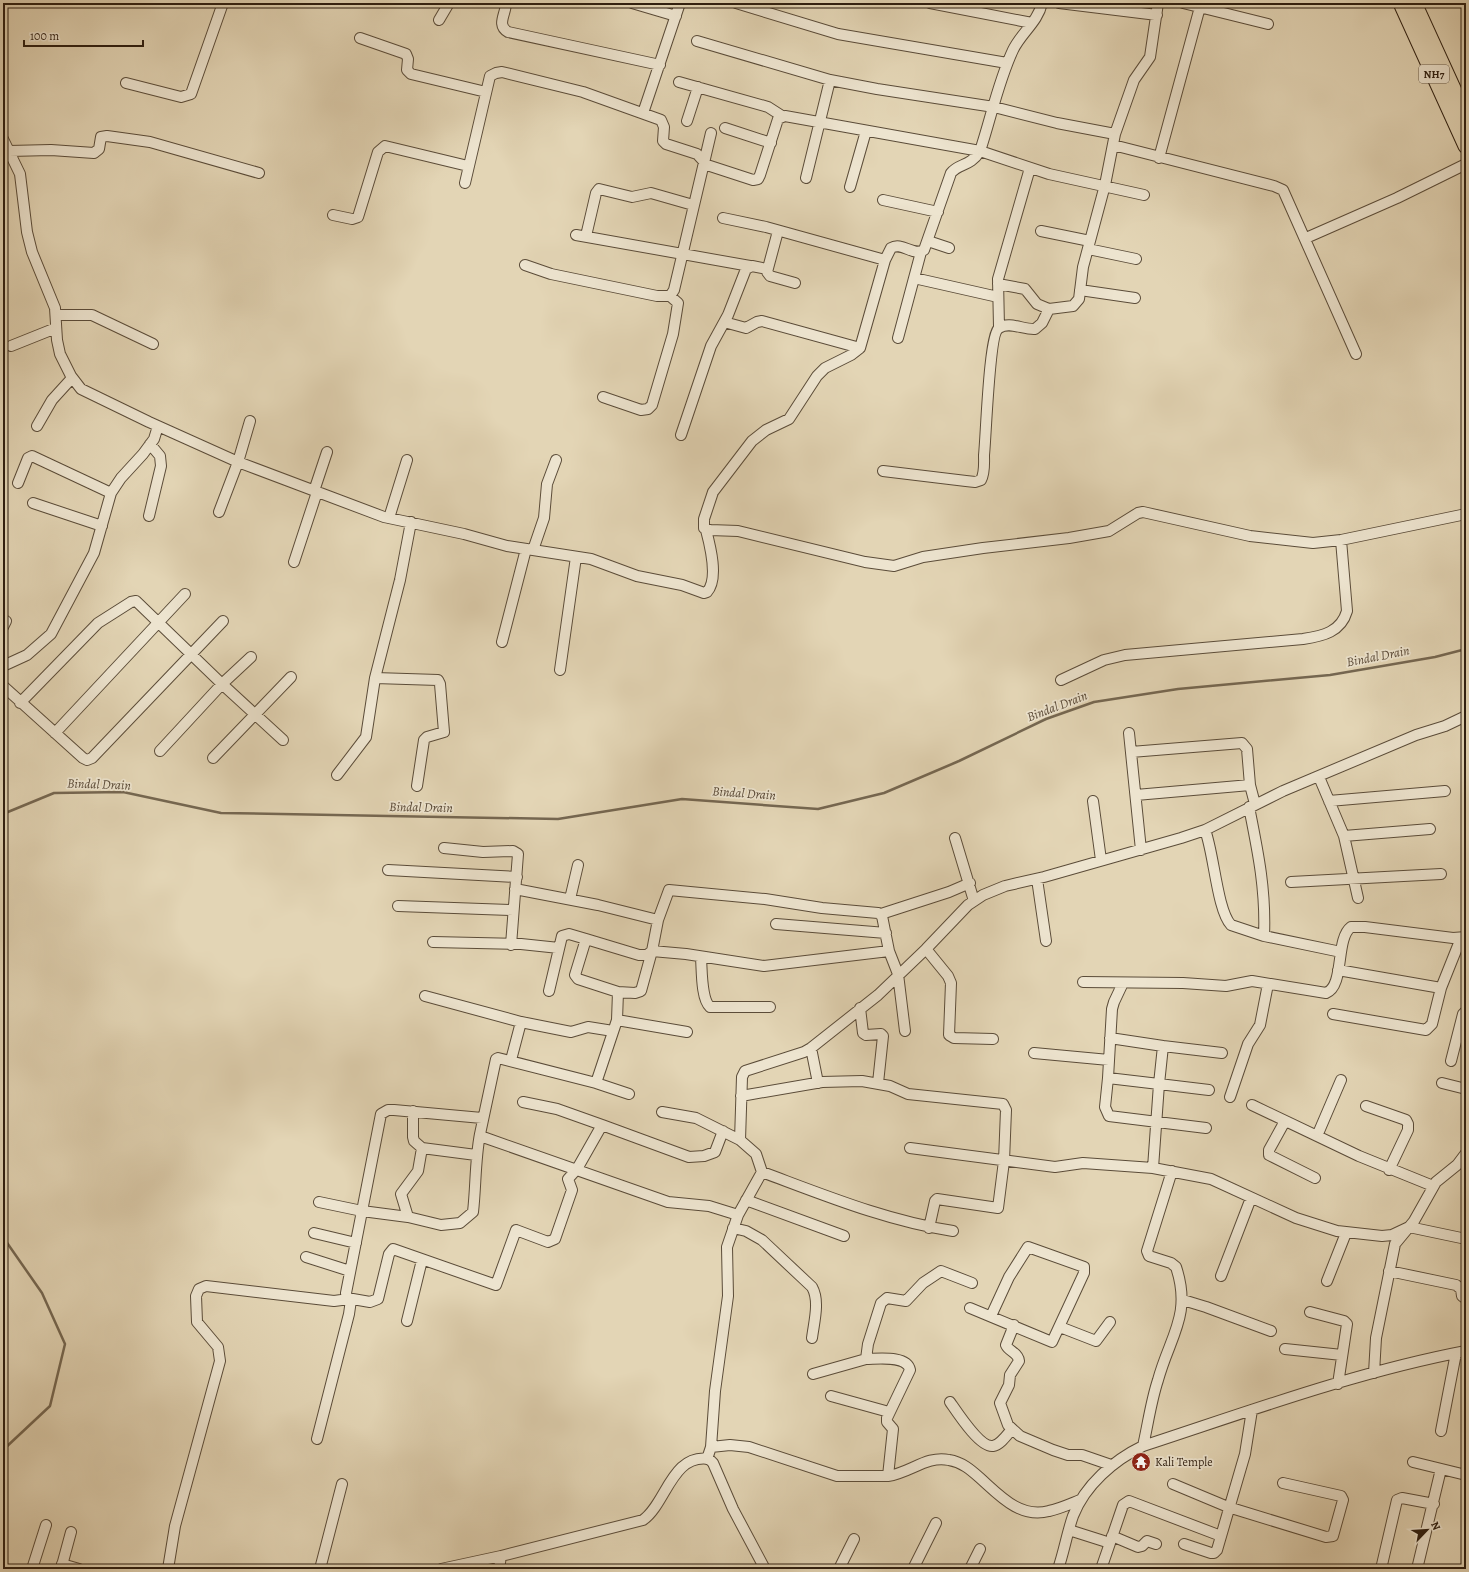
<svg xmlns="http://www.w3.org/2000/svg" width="1469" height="1572" font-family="Alegreya,serif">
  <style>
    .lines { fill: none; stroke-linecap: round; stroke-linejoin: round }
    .stream { stroke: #756751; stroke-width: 2.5 }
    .minor-casing { stroke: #5b4c39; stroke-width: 12 }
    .highway-casing { stroke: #2e1e10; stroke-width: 17 }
    .minor { stroke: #ede4cf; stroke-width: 10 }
    .highway { stroke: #e3d5b5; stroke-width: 15 }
    .labels { text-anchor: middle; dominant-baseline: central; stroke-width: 3.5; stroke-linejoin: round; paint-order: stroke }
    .shield { fill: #ede4cf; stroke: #675949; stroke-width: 1 }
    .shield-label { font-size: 11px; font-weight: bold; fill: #2e1e10 }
    .poi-label { font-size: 12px; fill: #2e1e10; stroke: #ede4cf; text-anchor: start }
    .water-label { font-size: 13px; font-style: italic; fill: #584836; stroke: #ede4cf }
  </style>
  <rect width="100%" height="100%" fill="#e3d5b5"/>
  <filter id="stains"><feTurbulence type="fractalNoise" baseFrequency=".005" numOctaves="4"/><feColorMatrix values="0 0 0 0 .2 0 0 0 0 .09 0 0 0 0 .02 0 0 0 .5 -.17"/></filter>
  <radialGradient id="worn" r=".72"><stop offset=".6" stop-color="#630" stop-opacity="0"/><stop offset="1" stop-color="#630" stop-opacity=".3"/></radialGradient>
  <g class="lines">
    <!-- stream -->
    <path class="stream" d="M3,814l51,-21 69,-1 98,21 337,6 124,-20 136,10 66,-16 75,-32 87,-42 48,-17 84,-13 152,-14 105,-18 31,-8
      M3,1237l39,56 23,51 -15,62 -47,44"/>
    <defs>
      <path id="minor" d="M506,3c0,11 -10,22 2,29l152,33
        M632,3l44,13
        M736,3l102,31 169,29
        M930,3l102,20
        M1042,3c-4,19 -21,30 -29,47 -15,32 -22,68 -33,101 -10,16 -21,12 -29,22l-27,77c-11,7 -22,-9 -33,-2l-6,12 -25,88 -9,7 -26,13 -8,8 -28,43 -23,11 -14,11 -39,51 -9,27v9l6,2 28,1 127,31 29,4 29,-9 60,-9 86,-10 40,-7 29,-18 5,-1 107,24 63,7 28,-3 125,-26
        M1059,3l98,12
        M1183,3l85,21
        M439,20l10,-17
        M360,38l46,16 2,5 -1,11 4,4 75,18
        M697,41l133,39 47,9 117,18 63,16 58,11
        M679,82l89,25 14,9
        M126,83l55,14 10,-3 32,-91
        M643,113l37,-110
        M687,121l11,-34
        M725,128l46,15
        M3,139l17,35 7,58 5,20 23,56 2,32 3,14 11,22 10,13 68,33 89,40 146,55 80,17 43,12 84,13 46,17 45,9 22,8 3,-1c12,-13 3,-47 -1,-62
        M1113,145l161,41 9,4 73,164
        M9,151l42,-1 43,3 5,-4 2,-12 6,-1 43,6 109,31
        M1159,158l41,-151
        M806,178l24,-98
        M465,183l25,-107 6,-3 6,-1 81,20 78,28 3,7 -1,14 3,3 31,10 10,11 46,15 5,-1 2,-4 18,-56 7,-3 195,35 69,23 95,21
        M850,187l16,-56
        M883,200l55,12
        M333,215l19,4 6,-2 20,-65 7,-6 83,20
        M723,218l43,9 119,33
        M778,231l-11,41 3,4 25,7
        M1041,231l49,10
        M576,235l174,31
        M586,236l10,-43 3,-4 33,8 19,-4 42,12
        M1306,238l91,-40 69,-34
        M928,241l21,7
        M1088,249l48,10
        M525,265l26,9 106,22h13l4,-6 37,-157
        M914,278l84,19
        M998,284l27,5 12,15 12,5
        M1080,290l55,8
        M57,315h35l61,29
        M724,322l22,6 11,-6 5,-1 98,27
        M999,327l-1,-48 32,-111
        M898,338l23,-86
        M11,346l45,-18
        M603,397l38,13 7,-1 4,-4 21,-71 5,-31 -8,-7
        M37,426l15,-26 20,-22
        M681,435l30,-89 17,-31 18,-46 6,-3 15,3
        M883,471l83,10 9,1 6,-2c4,-7 3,-17 3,-25 2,-17 5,-121 15,-127 10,-7 25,2 36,1l7,-6 7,-14 24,-3 6,-7 4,-32 22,-82 10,-51 19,-54 16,-23 8,-54
        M18,483l10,-25 4,-2 79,37
        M314,491l13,-39
        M33,503l69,23
        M219,512l19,-50 12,-41
        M149,516l12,-50 -1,-10 -10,-12
        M389,518l18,-58
        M533,550l11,-32 3,-34 9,-24
        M294,562l23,-70
        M3,627l3,-6
        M502,642l24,-93
        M3,666l24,-11 24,-21 43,-81 17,-60 10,-15 22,-24 11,-15 4,-13
        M560,670l16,-113
        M375,678l63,2 2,4 4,48 -17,5 -3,3 -7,46
        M1061,680l43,-20 21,-5 178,-16c20,-3 38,-7 44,-28l-6,-71
        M3,686l80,72 4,2 5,-2 131,-137
        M20,703l78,-80 33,-21 5,-1 86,83 61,56
        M55,733l130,-139
        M1129,733l12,117
        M160,751l62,-67 29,-27
        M1131,752l111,-9 5,6 3,36 5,19
        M213,758l78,-81
        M337,775l29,-38 9,-59 25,-98 11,-58
        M1319,777l25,59 14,62
        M1136,795l114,-10
        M1093,801l8,59
        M1329,801l116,-10
        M1249,807c9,45 17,83 15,129
        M1205,830c9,23 12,80 26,95l33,11 77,16
        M1344,836l86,-7
        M955,838l19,63
        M444,848l39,4 30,-1 5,3 -7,91
        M388,870l129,7
        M1037,879l9,62
        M1291,882l150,-8
        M515,889l83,16 60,15
        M570,899l8,-34
        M398,906l115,4
        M881,914l68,-22 21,-9
        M776,924l110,9
        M433,942l88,2 38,4
        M926,949l22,27 3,7 -2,52 5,3 39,1
        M701,958c1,12 0,41 9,49h60
        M1338,970l103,18
        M1083,982l100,1 43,3 26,-5 74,12c19,-7 9,-54 25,-66h14l88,11 13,-1
        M1123,983l-9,19 -2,7 -4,69 51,6 4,-38 59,7
        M549,991l13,-55 7,-2 17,5
        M618,992l17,1 6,-2 11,-40 6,-31 11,-30 96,9 57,9 56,5 4,3 7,35 9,23 7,57
        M425,996l96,26 50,10 17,-5 25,4
        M860,1008l3,25 3,2 15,-1 2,2 -5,47
        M1333,1014l93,16 6,-6 9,-36 20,-50
        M617,1020l70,12
        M1110,1038l53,8
        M811,1048l7,35
        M1034,1053l75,7
        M511,1060l10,-38
        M1451,1061l12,-47 3,-3
        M1108,1078l-3,29 4,9 97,12
        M596,1083l21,-63 1,-28 -40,-13 -3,-4 11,-36 53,16h8l5,-4 34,3 78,12 125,-15
        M1442,1083l24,6
        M1209,1090l-50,-6 -6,84 58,11 85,39 41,13 45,5 10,-1 17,-8 57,12
        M629,1094l-33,-11 -98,-25 -2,1 -16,75 3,3 185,65 41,4 29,9
        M741,1096l81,-14 40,-1 28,5 18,8 95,10 3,6 -2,51 -6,47 -61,-9 -2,2 -6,27
        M1230,1097l18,-53 12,-19 8,-41
        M523,1102l34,7 45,16
        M1252,1105l107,51 74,30
        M1366,1106l40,14 2,4v6l-19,40
        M413,1111v26l1,4 8,7 54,7
        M662,1112l34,6 44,22 2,-63 3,-6 59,-19 7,-4 67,-53 48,-46 42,-44 15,-10 22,-9 39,-9 137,-39 24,-8 78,-39 133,-56 29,-9 21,-10
        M482,1118l-88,-8h-6l-7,4 -35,179 1,5 23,4 8,-3 11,-45 4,-5 103,36 20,-55 32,12 7,-3 17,-49 -4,-11 9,-10 25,-44 87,32 15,-1 11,-4 8,-21
        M1285,1121l-16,29v5l46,23
        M1317,1136l24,-56
        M422,1148l-4,23 -17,23 7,23 33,8 19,-2 13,-11c3,-26 2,-52 7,-78
        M910,1148l145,19 28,-4 70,5
        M762,1172c62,23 125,49 191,59
        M746,1200l98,36
        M319,1202l43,9 46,6
        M733,1228l13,3 16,9 50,47c8,14 2,35 0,51
        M314,1233l42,10
        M306,1257l44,14
        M1389,1271l67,14 5,4 1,7 4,3
        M1221,1276l30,-78
        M1327,1281l19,-48
        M972,1283l-31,-12 -18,12 -17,18 -19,-3 -6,5 -13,41 -2,15c12,0 41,-4 44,11l-23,48v4l6,7 -5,47c22,-3 39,-21 61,-16 13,2 22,10 31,18 19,17 40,41 69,33 10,-2 21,-7 31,-11
        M1183,1300l23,7 65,24
        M970,1308l82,34 32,-69v-6l-56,-20 -19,30 -18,39
        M1310,1312l34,9 3,3 -9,60
        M407,1321l15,-61
        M1014,1325l-8,20c3,7 12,7 13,16l-9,14 -1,10 -9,18 8,22 12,11 33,14 15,5h14l29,10
        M1060,1327l36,14 14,-19
        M1285,1349l57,6
        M1374,1373l2,-35 19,-94 19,-23 22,-39 21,-17 9,-12
        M813,1374l53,-15
        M831,1396l58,16
        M950,1402c7,10 30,46 43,44 7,-1 14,-11 19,-17
        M1441,1431l15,-78
        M317,1439l32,-125 2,-14
        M1143,1446c5,-22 8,-45 15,-66 12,-44 34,-65 18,-113l-5,-4 -22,-7 -2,-5 25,-80
        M711,1447l19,-2 19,2 88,29h51
        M707,1459l4,-12 4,-56 13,-95 -1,-49 11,-32 24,-43 -6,-18 -16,-14
        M1413,1462l53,13
        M1173,1484l55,23 98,30 7,-1 10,-36 -2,-4 -58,-13
        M1069,1530l41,13 13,-38 6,-4 92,35
        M1112,1536l26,11 4,-1 5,-5 9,3
        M1184,1544l27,9h3l3,-3 28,-96 7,-44
        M62,1564l17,5
        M32,1569l14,-44
        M61,1569l10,-37
        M168,1569l7,-43 45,-165 -2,-14 -21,-25 -1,-26 3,-7 7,-3 128,15 15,-2
        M320,1569l22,-85
        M441,1569l60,-13 142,-36c23,-16 29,-67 66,-61l4,4 20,46 32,60
        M499,1569l2,-13
        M839,1569l15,-30
        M913,1569l23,-46
        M970,1569l10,-20
        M1058,1569c6,-17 9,-36 15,-53 12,-31 41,-56 70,-70 107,-35 213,-74 323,-95
        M1101,1569l9,-26
        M1381,1569l16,-69 5,-2 32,6
        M1417,1569l24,-100"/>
      <path id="highway" d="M1401,3l65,143
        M1414,3l52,114"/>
    </defs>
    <!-- minor casing -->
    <use href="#minor" class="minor-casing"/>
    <!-- highway casing -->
    <use href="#highway" class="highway-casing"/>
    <!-- minor -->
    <use href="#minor" class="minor"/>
    <!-- highway -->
    <use href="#highway" class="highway"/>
  </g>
  <!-- icons -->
  <defs>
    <symbol id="temple-disc" viewBox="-11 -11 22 22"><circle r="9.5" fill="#8f2418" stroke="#ede4cf"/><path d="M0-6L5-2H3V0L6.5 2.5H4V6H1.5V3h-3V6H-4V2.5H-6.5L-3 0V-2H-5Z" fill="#fff"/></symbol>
  </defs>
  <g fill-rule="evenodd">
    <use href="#temple-disc" x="1130" y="1451" width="22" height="22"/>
  </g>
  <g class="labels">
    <!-- shield labels -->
    <rect class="shield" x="1419" y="65" width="30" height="18" rx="3"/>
    <g class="shield-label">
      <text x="1434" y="74">NH7</text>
    </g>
    <!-- poi labels -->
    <g class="poi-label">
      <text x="1155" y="1462">Kali Temple</text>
    </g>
    <!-- water labels -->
    <g class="water-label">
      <text transform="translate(1378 656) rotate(-11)">Bindal Drain</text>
      <text transform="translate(1057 706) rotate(-21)">Bindal Drain</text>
      <text transform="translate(99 784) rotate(2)">Bindal Drain</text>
      <text transform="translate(744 793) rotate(4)">Bindal Drain</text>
      <text transform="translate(421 807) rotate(1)">Bindal Drain</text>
    </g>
  </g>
  <!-- margin -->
  <rect width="1469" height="1572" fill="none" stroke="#e3d5b5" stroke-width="16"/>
  <rect x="4" y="4" width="1461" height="1564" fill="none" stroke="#2e1e10" stroke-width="2"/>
  <rect x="8" y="8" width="1453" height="1556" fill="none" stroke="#2e1e10"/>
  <!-- north arrow -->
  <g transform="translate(1427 1530) rotate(65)" stroke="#ede4cf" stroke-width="3" paint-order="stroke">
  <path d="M0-3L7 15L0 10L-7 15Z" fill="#2e1e10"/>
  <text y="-6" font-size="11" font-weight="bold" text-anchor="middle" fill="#2e1e10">N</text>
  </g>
  <!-- scale -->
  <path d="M24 40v6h119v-6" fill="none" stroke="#2e1e10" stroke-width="2"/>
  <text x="30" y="40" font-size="12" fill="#2e1e10" stroke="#ede4cf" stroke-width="3" paint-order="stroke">100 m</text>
  <rect width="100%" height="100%" filter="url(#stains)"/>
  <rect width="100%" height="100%" fill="url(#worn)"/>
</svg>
